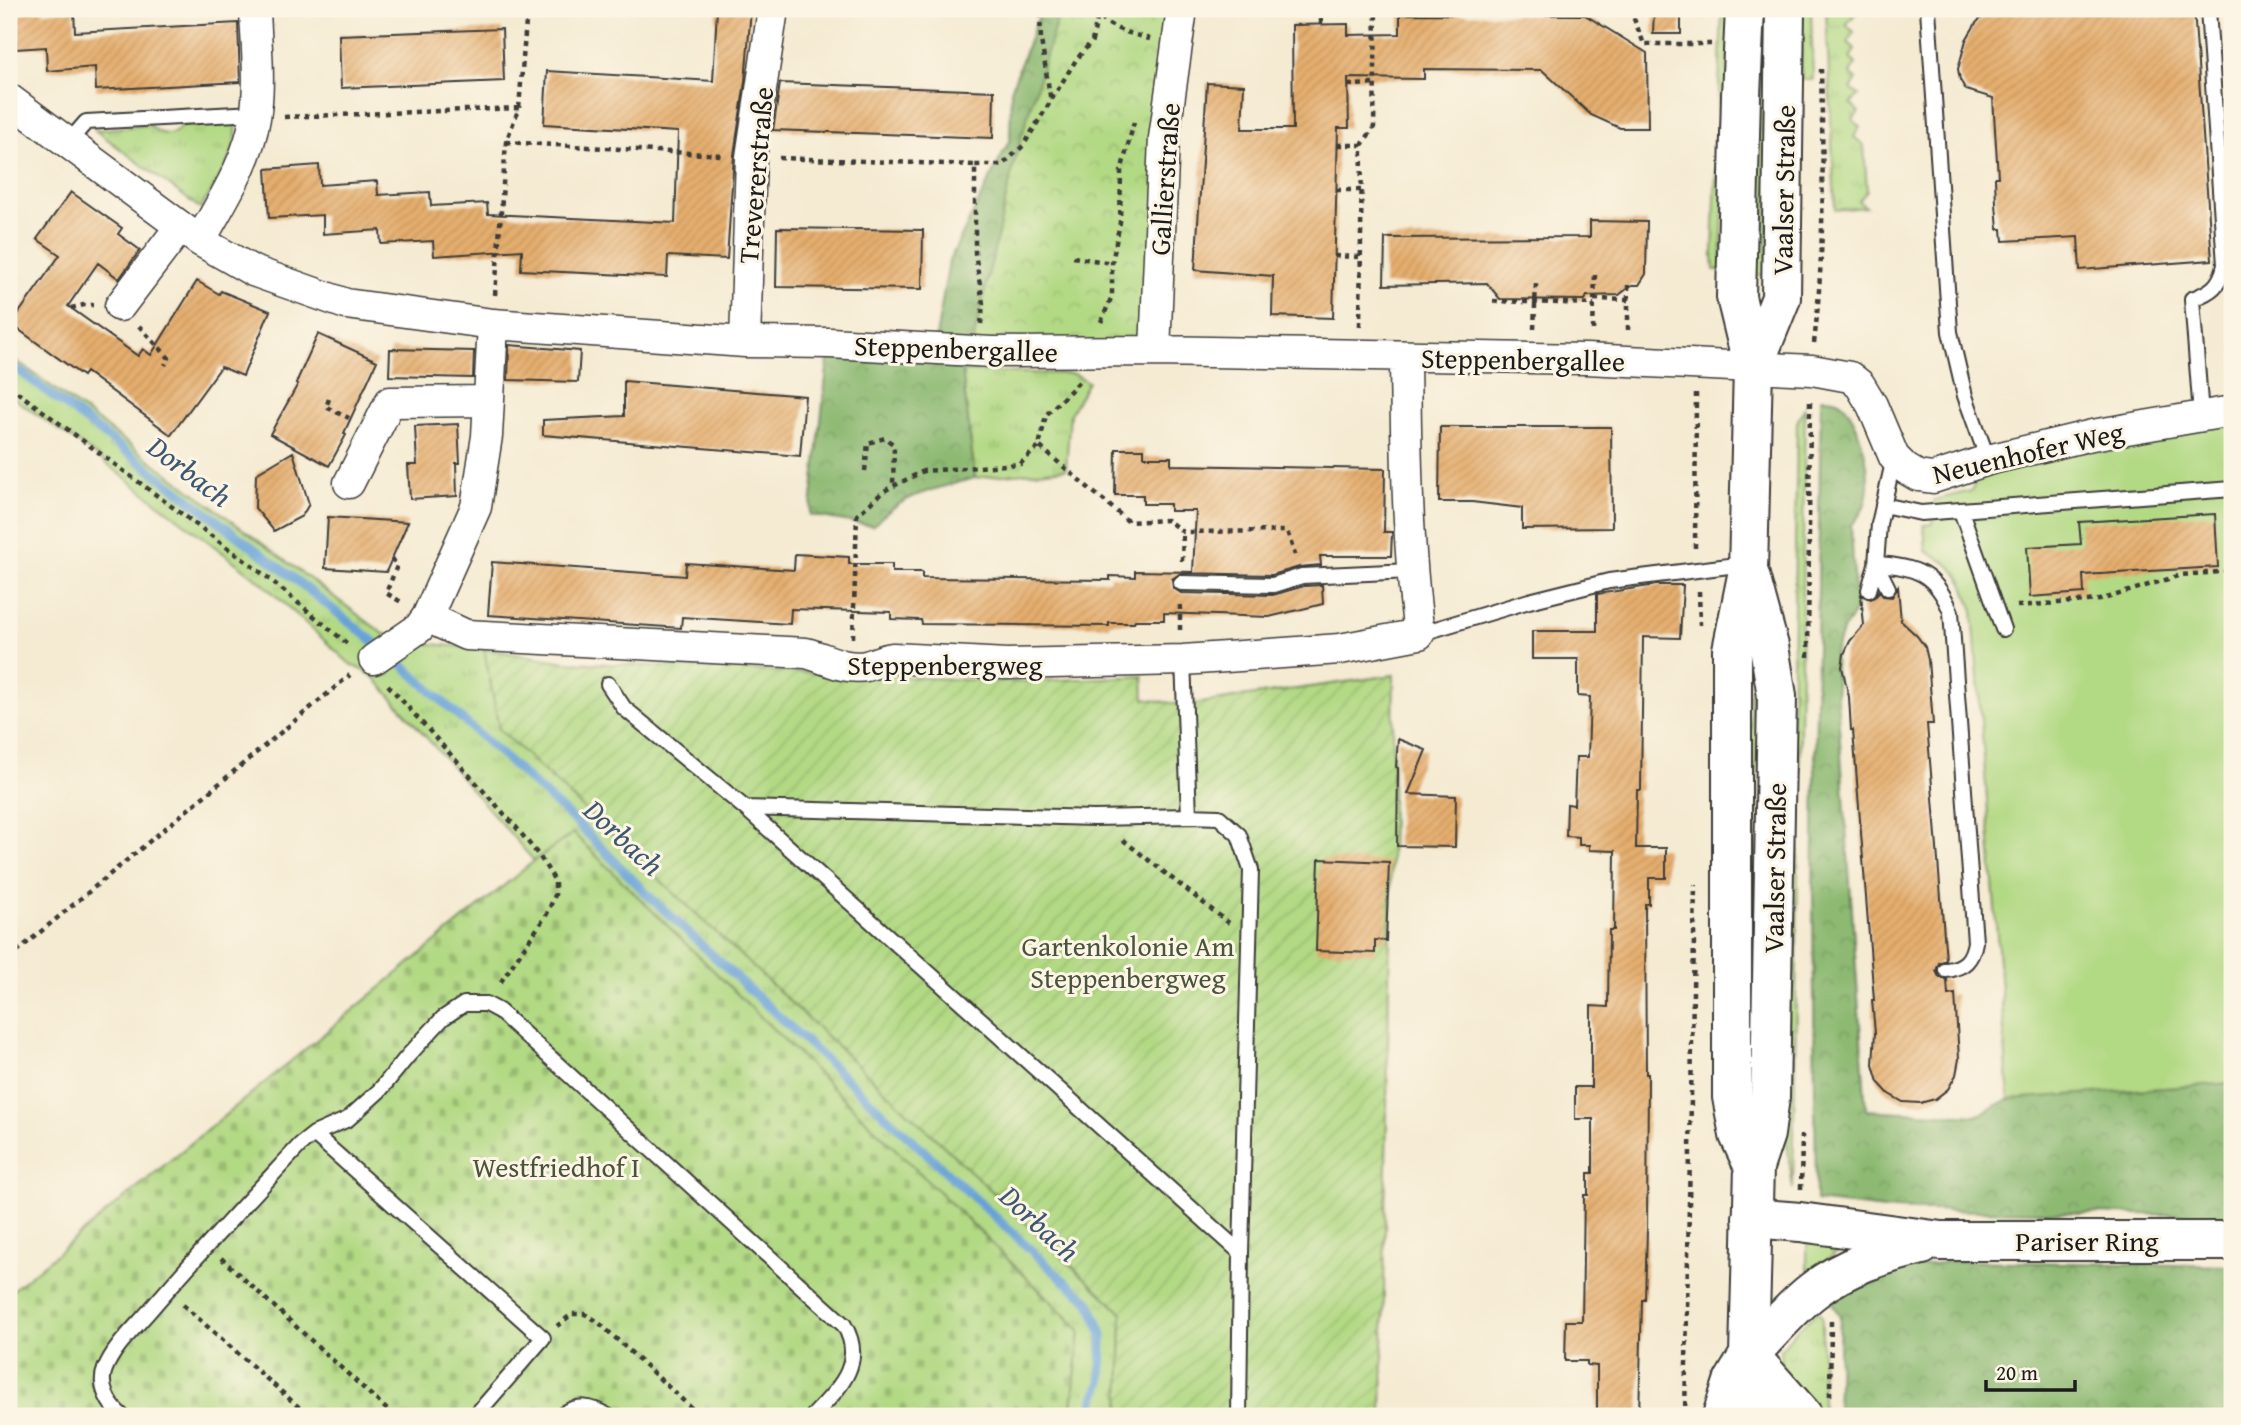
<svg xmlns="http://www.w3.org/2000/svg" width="2241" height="1425" font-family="'Gentium Book Plus',serif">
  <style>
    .grass { fill: url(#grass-tufts); stroke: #677a50; stroke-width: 2 }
    .forest { fill: url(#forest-crowns); stroke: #546a47; stroke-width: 2 }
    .cemetery { fill: url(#cemetery-stones); stroke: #677a50; stroke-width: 2 }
    .park { fill: url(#park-crowns); stroke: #677a50; stroke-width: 2 }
    .garden { fill: url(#garden-furrows); stroke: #677a50; stroke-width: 2 }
    .pitch { fill: #b2d984; stroke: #677a50; stroke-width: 2 }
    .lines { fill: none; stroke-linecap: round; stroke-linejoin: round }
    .stream { stroke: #67a1d7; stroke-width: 9 }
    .building { fill: url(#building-hatch) }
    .service-casing { stroke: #3d3b37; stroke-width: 18 }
    .minor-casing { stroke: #3d3b37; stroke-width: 33 }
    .primary-casing { stroke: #3d3b37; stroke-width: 42 }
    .trunk-casing { stroke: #3d3b37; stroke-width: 42 }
    .path { stroke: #3d3b37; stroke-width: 4.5; stroke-dasharray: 5 5; stroke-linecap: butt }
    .service { stroke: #fff; stroke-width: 14 }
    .minor { stroke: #fff; stroke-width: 30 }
    .primary { stroke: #fff; stroke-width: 38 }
    .trunk { stroke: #fff; stroke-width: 38 }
    .labels { text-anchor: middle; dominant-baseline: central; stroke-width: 6; stroke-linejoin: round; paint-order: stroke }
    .street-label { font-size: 28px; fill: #1c1c1c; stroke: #fcf5e5 }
    .park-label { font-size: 28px; fill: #49553b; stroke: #fcf5e5 }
    .water-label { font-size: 30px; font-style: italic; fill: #3e5870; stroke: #fcf5e5 }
  </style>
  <defs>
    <pattern id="grass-tufts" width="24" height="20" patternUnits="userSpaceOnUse" patternTransform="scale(1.75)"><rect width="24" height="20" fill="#b2d984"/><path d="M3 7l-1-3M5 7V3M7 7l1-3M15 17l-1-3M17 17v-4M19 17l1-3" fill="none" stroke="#98ba71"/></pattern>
    <pattern id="forest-crowns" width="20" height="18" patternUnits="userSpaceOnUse" patternTransform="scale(1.75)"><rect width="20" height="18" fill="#8db972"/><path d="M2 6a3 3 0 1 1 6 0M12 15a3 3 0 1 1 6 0" fill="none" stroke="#799e62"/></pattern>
    <pattern id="cemetery-stones" width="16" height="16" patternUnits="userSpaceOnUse" patternTransform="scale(1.75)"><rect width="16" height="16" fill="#b2d984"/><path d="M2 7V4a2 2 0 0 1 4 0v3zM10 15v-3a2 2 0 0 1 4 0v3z" fill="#98ba71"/></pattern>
    <pattern id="park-crowns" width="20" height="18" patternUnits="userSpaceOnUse" patternTransform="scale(1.75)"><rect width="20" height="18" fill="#b2d984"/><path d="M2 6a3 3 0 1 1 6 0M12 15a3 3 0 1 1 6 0" fill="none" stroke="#98ba71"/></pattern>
    <pattern id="garden-furrows" width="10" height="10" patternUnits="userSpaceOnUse" patternTransform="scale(1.75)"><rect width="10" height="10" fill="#b2d984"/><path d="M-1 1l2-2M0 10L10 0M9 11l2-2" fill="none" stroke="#98ba71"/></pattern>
    <pattern id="building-hatch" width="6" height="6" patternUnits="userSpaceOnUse" patternTransform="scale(1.75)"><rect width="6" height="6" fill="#e5ae6e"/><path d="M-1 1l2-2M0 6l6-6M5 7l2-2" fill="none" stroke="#c4955f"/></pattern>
  </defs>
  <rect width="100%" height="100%" fill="#fcf5e5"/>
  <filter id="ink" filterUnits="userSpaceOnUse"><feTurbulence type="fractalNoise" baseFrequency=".0143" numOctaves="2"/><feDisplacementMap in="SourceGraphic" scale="14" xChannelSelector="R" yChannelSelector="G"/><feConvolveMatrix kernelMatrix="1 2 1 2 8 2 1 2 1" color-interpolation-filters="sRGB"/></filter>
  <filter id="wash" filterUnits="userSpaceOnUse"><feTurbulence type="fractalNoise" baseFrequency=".00686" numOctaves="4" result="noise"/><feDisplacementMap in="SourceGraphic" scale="28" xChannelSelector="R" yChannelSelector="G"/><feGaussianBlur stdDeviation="1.57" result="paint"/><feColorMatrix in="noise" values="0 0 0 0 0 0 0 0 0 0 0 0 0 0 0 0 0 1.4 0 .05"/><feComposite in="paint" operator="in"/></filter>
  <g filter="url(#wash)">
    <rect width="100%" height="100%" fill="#f5ebd3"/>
    <!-- grass -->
    <path class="grass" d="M1722,9h7l-8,261h-7l-1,-17z
      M1761,9h9l-3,266h-13z
      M1801,9h10l2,71h-12z
      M1826,9h33l-13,16 8,7 -6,10 7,7 -5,9 6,6 -6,9 7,7 -6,9 8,6 -8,9 8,8 -6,8 7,7 -6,10 10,8 3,46 -8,10 7,6 -31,3z
      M236,122c4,29 -21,62 -35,87l-106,-79 55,-5c10,11 23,13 32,0z
      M9,355l375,279 36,9 64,6 16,80 622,584 -2,103h-49l9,-86 -507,-496 -39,27 -161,-185 -23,-12 -89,-82 -163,-125 -89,-62z
      M962,371l113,3 13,8 -18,32 -4,55 -91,9z
      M1805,407l-12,782 -6,-46 -1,-43 11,-678z
      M1753,691l4,2 -1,266 -2,29h-3l-1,-296z
      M1807,1238l38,9 -35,25 -3,-5z
      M1818,1311l4,6v92l-6,5 -34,-41 -1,-24 15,-18z"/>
    <!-- forest -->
    <path class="forest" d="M1043,9h139l-211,342 -9,20 13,107c-40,11 -74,16 -102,48l-63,-11 20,-172 104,6 15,-88 61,-122 1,-49 25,-68z
      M1821,398c7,0 16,0 21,5 7,5 11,16 14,23 12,30 22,75 -5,99l5,85 -14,22 -8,23 32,455 110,6 33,-17 223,-16v133l-347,-7 -69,-8 -3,-301z
      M1954,1261l278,5v150h-395l3,-100 -9,-14 38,-19 37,-15z"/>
    <!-- cemetery -->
    <path class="cemetery" d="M573,833l507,497 -9,86h-1062v-123l525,-432z"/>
    <!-- park -->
    <path class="park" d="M1060,9h122l-27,342h-184l45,-196z"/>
    <!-- garden -->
    <path class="garden" d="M484,649l82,13 451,20 126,-6 1,23 42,6 208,-30 -12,741h-262l2,-103 -623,-584z"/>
    <!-- pitch -->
    <path class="pitch" d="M2232,426v657l-223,16 -36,-488c-12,-35 -13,-43 -47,-60l-2,-26 9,-1 1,-24 37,-9 8,-17 32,-10 193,-36z"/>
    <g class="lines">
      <!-- stream -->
      <path class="stream" d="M9,363l287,217 101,80 183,166 70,71 411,381 28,23 13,33 -1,48 -13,34"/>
    </g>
    <g id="blocks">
      <!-- building -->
      <path class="building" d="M13,9h30v3l31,-2 1,22 163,-9 2,59 -144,8 -1,-23 -48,4 -1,-24 -30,2z
        M717,9h34l-6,73 -11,73 -7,104 -59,-3 -1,21 -146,-7 1,-20 -88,6 -1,-15 -52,3 -1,-14 -57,4v-19l-54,3 -3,-49 53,-4 1,20 57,-4 1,14 52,-3 1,14 56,-3 1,11 187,9 3,-91 -134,-8 3,-53 166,10z
        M1654,9h27v25h-28z
        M1990,9h204l18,251 -132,10 -2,-33 -75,4 -1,-12h-4l-2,-25 -1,-27h3l-5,-79 -27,-8 -6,-10 -2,-11 8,-29 10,-17z
        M1400,14l185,1 62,38 1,75h-28l-29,-13 -49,-45 -118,-1v10l-76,-1 1,50h-11l-5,190 -61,-2 1,-40 -78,-6 12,-187 37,2 -2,44h51l-1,-104 56,-1v11l52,-1z
        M502,29l2,52 -163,7 -2,-53z
        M780,83l214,8 -1,47 -220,-8z
        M71,192l51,36 -4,6 22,16 -21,29 -21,-16 -30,43 70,50 5,-7 8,6 46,-74 22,13 2,-3 49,20 -27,65 -22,-9 -50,68 -85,-63 -3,4 -72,-52 49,-69 -23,-16z
        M1590,221l57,1 -1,52 -7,11h-7l-13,10 -32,1 -2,4 -85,-1 -13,-16 -103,2 1,-47 205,-1z
        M777,228l146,2 -1,59 -146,-2z
        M318,334l59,27 -33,72 2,2 -17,31 -59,-32 28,-50 -2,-1z
        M509,345l71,6 -2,31 -70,-2z
        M390,349l84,2 -1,27 -84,-2z
        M624,381l181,15 -5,60 -257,-21v-15l81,-4z
        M458,424l2,39h-4l1,33 -47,3 -2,-34h9l-2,-39z
        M1440,427h171l1,101 -90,1v-21l-50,-6h-33z
        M1116,449h28v8h27v8l214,4 -1,63h8l-1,24h-71l1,9 -22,2 -27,8 -91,-2 -9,6 1,9 8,5 92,2 31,-9 18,-1 1,19 -54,13 -105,-4v7h-29l-1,3h-25v3l-187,-2 -1,-4 -30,-1v-7l-100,-3 -1,15 -108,-7 -1,11 -193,-13 4,-53 193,14 1,-13 108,7 1,-16 54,3v7h43v8h30v6l188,2v-4l25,1v-6l58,1 3,-61h-26v-7h-27v-9h-28z
        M293,452l16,52 -7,12 -28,15 -19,-23 1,-34z
        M2215,514l3,53 -135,8 1,18 -54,4 -3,-50 54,-3 -2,-22z
        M328,517l80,5 -22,50 -61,-4z
        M1656,585h27l-3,53 -37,-1 -2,153h-4l-1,58h30v30h-17v26h-4l1,170h2l-1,156 -2,70h-3l-3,116h-42v-50l-10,-1v-4h-22l1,-40h16l2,-126h4v-22h5v-54h-18v-32h16v-81l17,1 1,-77h5l1,-79 -26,-1v-5h-10v-8l-13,-1 1,-32 7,1 2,-48h12l2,-60 -12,-1v-37h-46v-28h65v-37z
        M1898,587l3,34 16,15 8,11 3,13 5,64h-6l19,236 -7,3 -3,8 3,6 8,3 1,15 7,-1 2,32 2,33 -3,16 -8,14 -13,10 -15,4 -17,-1 -14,-8 -11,-12 -5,-17 2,-32 -3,-33h2l-21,-270h-2l-2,-33 -7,-30 2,-13 6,-13 14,-16 -3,-30 10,4 5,-3 3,-5 4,5 9,1z
        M1398,739l28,11 -18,44 48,2 -1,51 -58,-1 1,-78 -2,-1z
        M1319,859l70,3 -3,79 -11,-1v13l-59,-2z"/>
    </g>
  </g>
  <g filter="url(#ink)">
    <use href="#blocks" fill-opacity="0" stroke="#3d3b37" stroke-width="2"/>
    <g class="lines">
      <defs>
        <path id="service" d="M1928,9l22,323 15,64 23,64
          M67,144l19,-22 169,-9
          M2201,415l-9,-116c19,-7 28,-13 33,-34l-17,-256
          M1883,505l38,8 311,-24
          M1961,511l42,118
          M1876,564c40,2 60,10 75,48l24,330c-3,17 -10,26 -29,28
          M1876,564l12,24
          M1181,583l92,2 29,-9 109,-5
          M1869,590l7,-26 3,-40 15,-66
          M1419,634l110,-33 80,-20 136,-17
          M1183,660l6,156 30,1 20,18 12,35 -10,383 -2,163
          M608,684l16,24 121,100 349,10 95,-2
          M745,808l496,445
          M314,1134l229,204 -68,78
          M122,1416c-13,-11 -24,-30 -17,-47 9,-23 31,-42 46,-60 48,-56 99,-110 149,-164l14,-11 34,-15 32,-29 27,-33 36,-39 21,-14h22l13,7 345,314c23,39 -7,65 -31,91
          M561,1416c16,-13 30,-10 47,0"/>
        <path id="minor" d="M9,99l191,142 53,30 93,33 147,20 252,18 85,1 162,9 163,-1 431,8 226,11 38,7 10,8 12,20 22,52 12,12 12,7 15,2 55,-18 104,-25 140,-24
          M200,241c21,-39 48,-78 55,-123 6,-36 1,-74 0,-109
          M120,306l60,-79
          M745,342l6,-185 22,-148
          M1155,351l9,-213 18,-129
          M349,483l41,-81 99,-1
          M427,617l39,18 340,18c20,5 38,17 60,13 9,-2 16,-7 27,-8l114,6 176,-4 157,-11 79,-15c-12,-92 -13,-184 -14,-277
          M374,659l45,-31 8,-11 49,-110 11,-71 6,-112"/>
        <path id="primary" d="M1745,9l-4,86 -5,202 17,70 -5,204 -16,79v447l7,38 15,32
          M1753,367l28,-69 4,-289
          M1750,576l19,70 8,50 -7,401 -5,37 -11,33 -5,188 10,61
          M1722,1416l11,-34 16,-27"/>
        <path id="trunk" d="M1752,1218l48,4 141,19h291
          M1803,1416l-54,-61c21,-21 41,-47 65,-65 31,-24 70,-36 108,-45"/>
      </defs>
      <!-- service casing -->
      <use href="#service" class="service-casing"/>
      <!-- minor casing -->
      <use href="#minor" class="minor-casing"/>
      <!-- primary casing -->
      <use href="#primary" class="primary-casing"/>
      <!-- trunk casing -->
      <use href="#trunk" class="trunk-casing"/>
      <!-- path -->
      <path class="path" d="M945,9l95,4 10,-4
        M1095,9c10,20 35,24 55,30
        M1321,9v15
        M1630,9l14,35h67
        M1040,13l1,27 10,62
        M1348,85l27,-1
        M284,117l235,-9
        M506,142l215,13
        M1338,145h24
        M779,158l196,7
        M1336,190h25
        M1334,256l26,1
        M1073,257l39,6
        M1628,285v48
        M495,295l11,-153 13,-34 8,-99
        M1594,299l34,1
        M1493,301l101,3
        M71,308l13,-3h9
        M1101,322l11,-26v-33l8,-41 1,-50 13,-50
        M981,324l2,-20 -8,-51v-88h27l21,-19 53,-86 16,-19 6,-26
        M139,326l30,32 -4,7
        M1360,326l2,-181 12,-18 2,-118
        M1534,329l2,-46
        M1593,330l2,-56
        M1814,343c11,-93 9,-180 7,-274
        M1079,382l-33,33 -7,31 90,76 38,-2 16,12 104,-1 8,24
        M9,386l258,191 83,69
        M329,399l-3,8 23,11
        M865,471l3,-28 17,-5 9,7 -1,41
        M1695,548l1,-156
        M392,558l5,8 -11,27 17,10
        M1182,561l1,-29
        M1699,591l1,34
        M1180,605v26
        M2017,606l83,-6 81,-25 51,-4
        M853,638l4,-123 27,-24 39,-20 97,-7 19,-18
        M1808,657l2,-257
        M388,685l128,142 24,30 15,24v14l-8,19 -49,72
        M1123,840l106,83
        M9,958l341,-283
        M1801,1189l1,-54
        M221,1258l173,158
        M183,1305l126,111
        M557,1326l15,-12h13l12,7 103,95
        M1830,1396l1,-75
        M1685,1416l10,-531"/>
      <!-- service -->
      <use href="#service" class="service"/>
      <!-- minor -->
      <use href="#minor" class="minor"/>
      <!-- primary -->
      <use href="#primary" class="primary"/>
      <!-- trunk -->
      <use href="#trunk" class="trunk"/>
    </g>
  </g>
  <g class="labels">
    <!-- street labels -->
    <g class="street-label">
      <text transform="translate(755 175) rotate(-85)">Trevererstraße</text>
      <text transform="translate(1164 179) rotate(-86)">Gallierstraße</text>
      <text transform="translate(1783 190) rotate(-89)">Vaalser Straße</text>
      <text transform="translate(956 348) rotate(2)">Steppenbergallee</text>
      <text transform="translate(1523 359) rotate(1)">Steppenbergallee</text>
      <text transform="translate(2028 452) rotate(-13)">Neuenhofer Weg</text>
      <text x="945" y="664">Steppenbergweg</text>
      <text transform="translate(1774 868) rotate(-89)">Vaalser Straße</text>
      <text x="2087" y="1240">Pariser Ring</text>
    </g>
    <!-- park labels -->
    <g class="park-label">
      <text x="1128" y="945">Gartenkolonie Am<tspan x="1128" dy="32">Steppenbergweg</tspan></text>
      <text x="556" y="1166">Westfriedhof I</text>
    </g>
    <!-- water labels -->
    <g class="water-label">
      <text transform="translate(190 471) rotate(37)">Dorbach</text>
      <text transform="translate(624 837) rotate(43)">Dorbach</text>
      <text transform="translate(1040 1223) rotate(43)">Dorbach</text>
    </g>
  </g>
  <!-- margin -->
  <rect width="2241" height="1425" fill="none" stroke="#fcf5e5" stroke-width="35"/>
  <!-- scale -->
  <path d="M1986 1380v10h89v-10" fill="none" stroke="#1c1c1c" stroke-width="3.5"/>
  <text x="1996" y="1380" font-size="21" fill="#1c1c1c" stroke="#fcf5e5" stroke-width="5" paint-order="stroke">20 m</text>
</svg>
